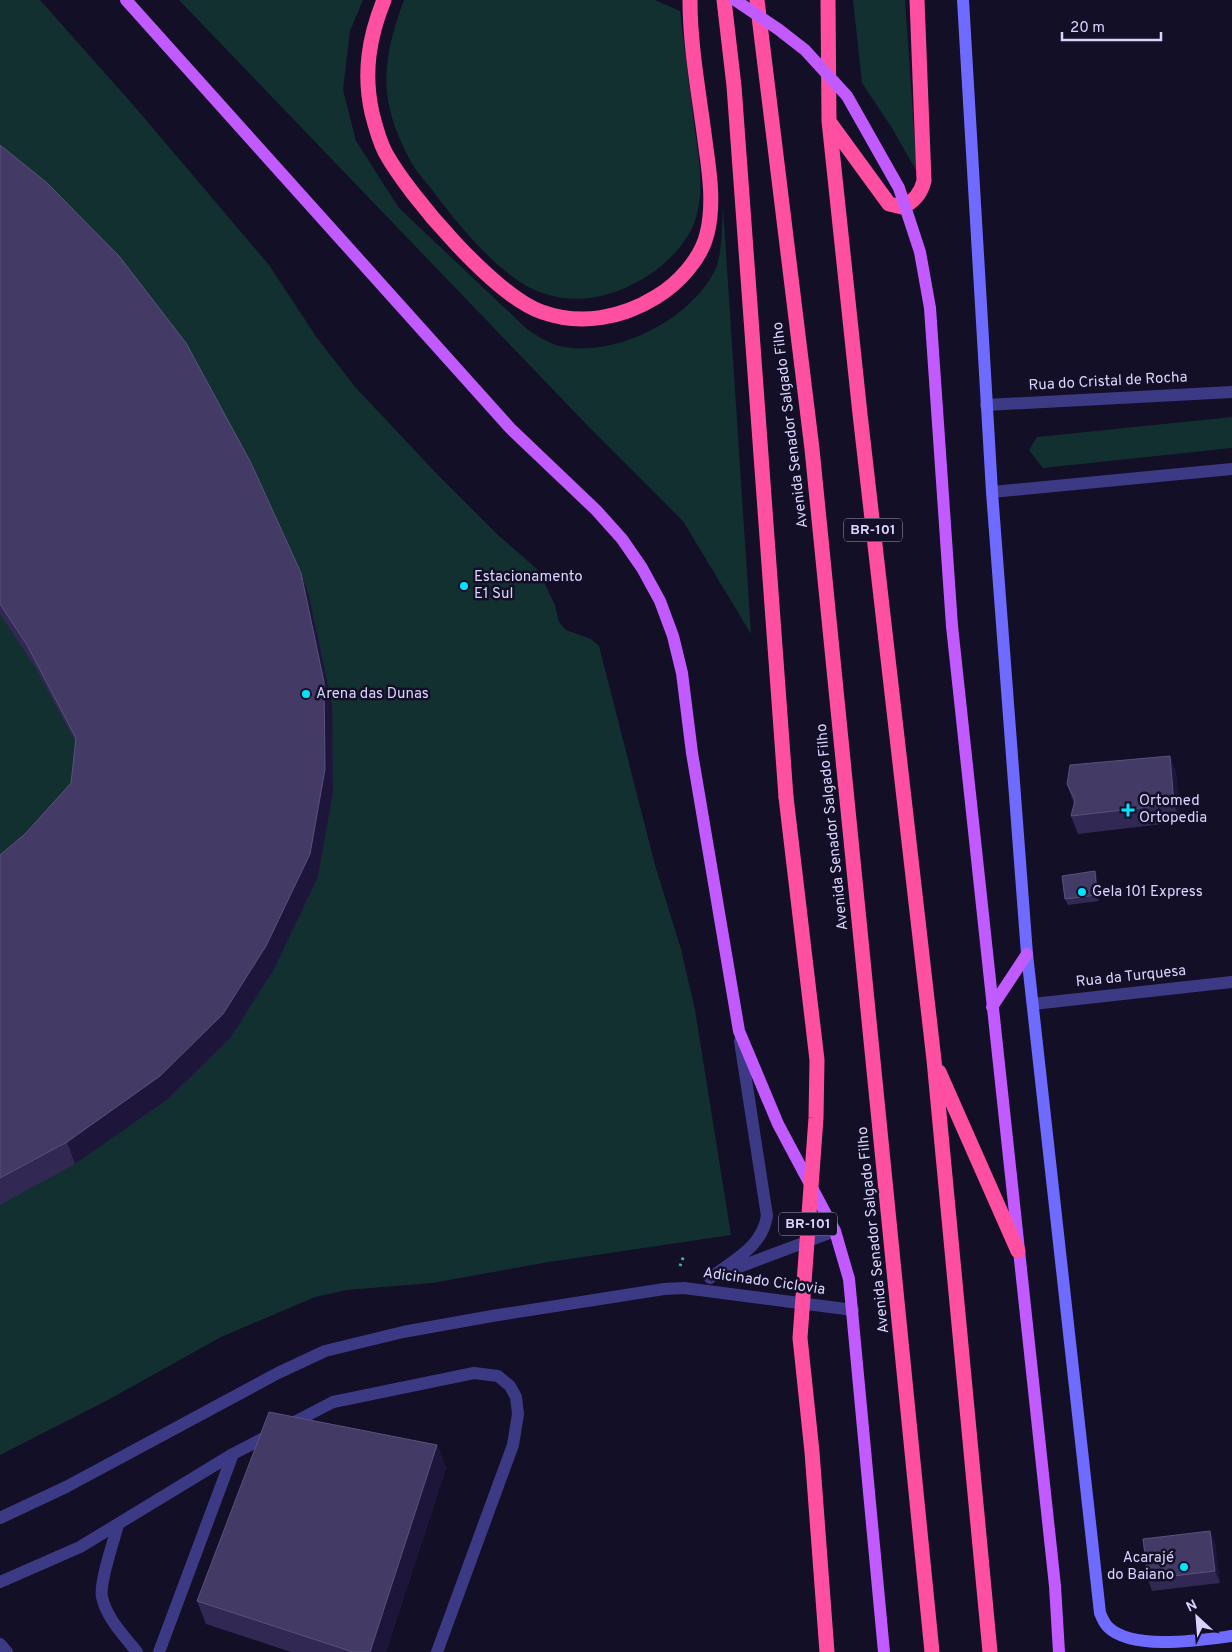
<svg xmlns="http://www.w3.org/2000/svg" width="1232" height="1652" font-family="Overpass,sans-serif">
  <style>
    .green { fill: #12302f }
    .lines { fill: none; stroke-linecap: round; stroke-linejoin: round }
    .path { stroke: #2fb8b0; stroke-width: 3; stroke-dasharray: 2.5 4; stroke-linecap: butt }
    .lane { stroke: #3d3a85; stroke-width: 12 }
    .street { stroke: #3d3a85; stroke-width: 12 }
    .secondary { stroke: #6f6bff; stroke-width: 12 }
    .primary { stroke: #c25bff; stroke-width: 12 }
    .highway { stroke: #ff4fa3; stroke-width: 15 }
    .primary-bridge { stroke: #c25bff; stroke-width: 12 }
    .highway-bridge { stroke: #ff4fa3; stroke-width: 15 }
    .wall { fill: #312854 }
    .shaded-wall { fill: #1d163a }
    .building { fill: #433a66; stroke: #5a527e }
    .poi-dot { fill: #00e5ff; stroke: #130f26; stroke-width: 2 }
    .labels { text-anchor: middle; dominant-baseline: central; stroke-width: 5; stroke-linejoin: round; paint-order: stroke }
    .shield { fill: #130f26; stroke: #9e99be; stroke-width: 1 }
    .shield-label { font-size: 14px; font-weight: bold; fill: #d9d4ff }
    .street-label { font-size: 15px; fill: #d9d4ff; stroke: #130f26 }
    .poi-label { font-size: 15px; fill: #d9d4ff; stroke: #130f26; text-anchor: start }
  </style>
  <rect width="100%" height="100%" fill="#130f26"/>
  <!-- green -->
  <path class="green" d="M0,0h40l95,107 134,158 48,73 39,50 81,86 60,60 41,36 17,35 4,17 7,8 25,9 8,7 56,219 26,84 14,61 36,225 -182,27 -117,21 -85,7 -32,7 -94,40 -113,63 -108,55z
    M179,0h184l-13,31 -7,59 13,51 43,67 129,122c10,6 20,13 31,16 55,13 134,-27 157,-78 6,-14 6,-44 7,-61l28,427 -68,-113 -96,-96z
    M404,0h251l25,11c4,35 9,70 13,105 4,31 12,67 4,98 -6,25 -27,47 -48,61 -32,21 -70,31 -107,18 -41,-14 -87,-72 -112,-106 -7,-8 -15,-17 -20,-27 -11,-20 -21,-45 -23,-68 -3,-33 6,-62 17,-92z
    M853,0h52l12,172 -25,-44 -30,-45z
    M1232,417v31l-189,20 -14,-18 8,-13z"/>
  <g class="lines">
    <!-- path -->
    <path class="path" d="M680,1266l4,-11"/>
    <!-- lane -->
    <path class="lane" d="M118,1525c-4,15 -19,58 -16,72 4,20 22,39 35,55
      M0,1582l80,-35 153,-93
      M0,1644l7,8
      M159,1652l74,-198 100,-52 141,-29 24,3 12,10 6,11 2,17 -5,31 -76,207"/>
    <!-- street -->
    <path class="street" d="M986,405l246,-13
      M992,492l240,-23
      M1033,1004l199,-22
      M723,1273l112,-42
      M710,1278c24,-18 52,-31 57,-62l-27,-175
      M0,1518l66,-31 212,-114 47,-22 78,-19 89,-16 172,-27 20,-1 169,22"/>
    <!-- secondary -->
    <path class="secondary" d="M963,0l29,492 35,462 73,659c2,5 4,10 8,14 24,24 93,13 124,9"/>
    <!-- primary -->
    <path class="primary" d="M126,0l384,428 86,82 26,29 20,29 18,33 13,35 9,37 10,80 47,278 39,93 57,107 14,48 35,373
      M952,626l103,960 4,66
      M992,1007l35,-53"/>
    <!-- highway -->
    <path class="highway" d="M384,0c-15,37 -21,73 -12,113 3,12 7,27 13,39 24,44 110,144 157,160 39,14 80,6 114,-15 22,-13 45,-38 51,-63 7,-28 3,-58 -1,-86 -6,-49 -16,-99 -16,-148
      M724,0l10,86 52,711
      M757,0l55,449 120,1203
      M828,0l1,121 31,293 74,646 56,592
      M830,123l59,81 13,3c12,-5 19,-14 22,-26l-7,-181
      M939,1072l79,179"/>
    <!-- primary-bridge -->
    <path class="primary-bridge" d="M735,0l43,29 27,21 42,46 52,92 21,64 10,56 22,318"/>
    <!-- highway-bridge -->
    <path class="highway-bridge" d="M786,797l31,263 -1,58 -16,220 12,114 15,200"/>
  </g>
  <!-- wall -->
  <path class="wall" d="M0,145l309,451 23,108 1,88 -15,85 -44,92 -43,68 -63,62 -93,65 -75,41v-350l25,-21 46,-51 5,-40 -41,-76 -35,-53z
    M1170,756l6,17 4,49 -102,12 -7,-18 3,-12 -7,-20z
    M1095,871l2,6 2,24 -31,4 -3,-6z
    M437,1445l9,23 -60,184h-95l-85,-28 -9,-23z
    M1210,1531l5,12 5,40 -68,8 -4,-12z"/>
  <!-- shaded-wall -->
  <path class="shaded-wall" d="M301,573l8,23 23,108 1,88 -15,85 -44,92 -43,68 -63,62 -93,65 -8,-22z
    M1170,756l6,17 4,49 -6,-18z
    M1095,871l2,6 2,24 -2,-6z
    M437,1445l9,23 -60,184h-16z
    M1210,1531l5,12 5,40 -5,-12z"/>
  <!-- building -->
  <path class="building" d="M0,145l46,37 73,74 67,87 65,120 50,110 23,109 1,87 -15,85 -44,92 -43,68 -63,62 -93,66 -67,36v-323l25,-21 46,-51 5,-45 -49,-93 -27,-41z
    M1170,756l4,48 -103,12 4,-16 -8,-16 3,-19z
    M1095,871l2,24 -32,4 -3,-23z
    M269,1412l168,33 -67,207h-17l-156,-51z
    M1210,1531l5,40 -67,8 -5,-40z"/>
  <!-- markers -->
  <g class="poi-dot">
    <circle cx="464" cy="586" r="5"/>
    <circle cx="306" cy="694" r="5"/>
    <path d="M1125.5 802.5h5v5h5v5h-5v5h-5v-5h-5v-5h5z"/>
    <circle cx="1082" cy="892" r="5"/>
    <circle cx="1184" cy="1567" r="5"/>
  </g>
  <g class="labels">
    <!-- shield labels -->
    <g class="shield">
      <rect x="844" y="518.5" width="58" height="23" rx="4"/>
      <rect x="779" y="1212.5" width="58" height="23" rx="4"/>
    </g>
    <g class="shield-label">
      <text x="873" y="530">BR-101</text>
      <text x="808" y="1224">BR-101</text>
    </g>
    <!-- street labels -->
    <g class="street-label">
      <text transform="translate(1108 382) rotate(-3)">Rua do Cristal de Rocha</text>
      <text transform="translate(791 425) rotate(-97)">Avenida Senador Salgado Filho</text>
      <text transform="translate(833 827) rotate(-96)">Avenida Senador Salgado Filho</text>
      <text transform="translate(1131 977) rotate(-6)">Rua da Turquesa</text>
      <text transform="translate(874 1230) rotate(-96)">Avenida Senador Salgado Filho</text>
      <text transform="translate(764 1282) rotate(8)">Adicinado Ciclovia</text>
    </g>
    <!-- poi labels -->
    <g class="poi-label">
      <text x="474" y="577">Estacionamento<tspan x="474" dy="17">E1 Sul</tspan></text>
      <text x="316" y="694">Arena das Dunas</text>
      <text x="1139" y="801">Ortomed<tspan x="1139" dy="17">Ortopedia</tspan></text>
      <text x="1092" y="892">Gela 101 Express</text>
      <text x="1174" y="1558" text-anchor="end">Acarajé<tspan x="1174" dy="17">do Baiano</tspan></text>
    </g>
  </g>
  <!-- north arrow -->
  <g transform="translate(1197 1617) rotate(334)" stroke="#130f26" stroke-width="4" paint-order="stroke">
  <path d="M0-4L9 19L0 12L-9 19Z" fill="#d9d4ff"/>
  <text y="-8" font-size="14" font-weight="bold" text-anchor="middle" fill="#d9d4ff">N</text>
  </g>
  <!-- scale -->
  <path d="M1062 32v8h99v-8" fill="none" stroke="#d9d4ff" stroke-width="2.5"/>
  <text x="1070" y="32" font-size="15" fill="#d9d4ff" stroke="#130f26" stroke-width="4" paint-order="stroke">20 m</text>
</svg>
